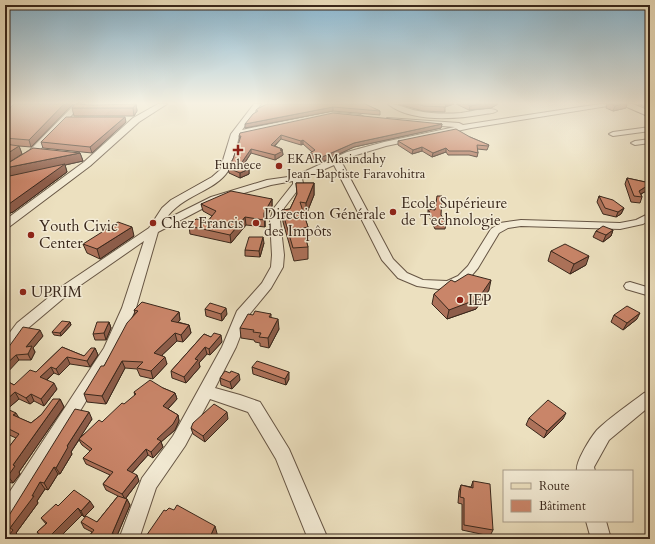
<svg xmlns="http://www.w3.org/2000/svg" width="655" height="544" font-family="Cardo,serif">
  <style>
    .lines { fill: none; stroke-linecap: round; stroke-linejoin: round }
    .minor-casing { stroke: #654; stroke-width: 2 }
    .major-casing { stroke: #39271b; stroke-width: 2 }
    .minor { fill: #f3ebd5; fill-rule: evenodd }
    .major { fill: #ece0bf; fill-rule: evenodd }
    .wall { fill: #ad725a; stroke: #39271b }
    .shaded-wall { fill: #8d5d4a; stroke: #39271b }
    .building { fill: #c98569; stroke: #39271b }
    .poi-dot { fill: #8f2418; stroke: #f3ebd5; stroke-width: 1.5 }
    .labels { text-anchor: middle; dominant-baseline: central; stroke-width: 3; stroke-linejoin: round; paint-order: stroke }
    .far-poi-label { font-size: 13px; fill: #39271b; stroke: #f3ebd5; text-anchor: start }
    .poi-label { font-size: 15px; fill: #39271b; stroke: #f3ebd5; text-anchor: start }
  </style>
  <rect width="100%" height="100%" fill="#ece0bf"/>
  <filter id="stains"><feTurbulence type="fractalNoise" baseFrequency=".005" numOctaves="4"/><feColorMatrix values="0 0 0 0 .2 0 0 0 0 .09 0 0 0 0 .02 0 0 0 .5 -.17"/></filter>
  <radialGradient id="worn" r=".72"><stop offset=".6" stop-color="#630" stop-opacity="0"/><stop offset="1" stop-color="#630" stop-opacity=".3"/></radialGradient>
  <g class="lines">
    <defs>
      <path id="minor" d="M75,104h7l-46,50 -31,20v-7l25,-17z
        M158,104h9l-28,18 -49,44 -81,61 -4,1v-8l79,-58 49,-44z
        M254,104h7l-19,26 87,-18 31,3 4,2 -4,2 -31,-3 -90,20c-3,11 -4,25 -11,35 -12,20 -47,24 -63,49l46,-23 56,-17 28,-4 52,-24 37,-10 71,-15 -65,-5 -4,-2 1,-2 72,5 4,2 137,-21h20l-149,24 -85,18 -33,10 -12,5 52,98 14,14 16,7 24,1 11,-5 10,-10 23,-37 9,-6 21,-3 99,3 16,-3 14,-7v7l-7,4 -23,5 -99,-3 -13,2 -9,5 -21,35 -11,13 -7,4 -22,4 -21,-3 -19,-8 -16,-18 -48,-95 -32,14 1,4 -19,25 -4,12 4,35 -1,12 -12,21 -23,28 -12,31 -21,41 25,7 20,7 29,47 39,90h-20l-32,-80 -28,-47 -38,-13 -25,47 -29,42 -17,51h-20l23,-61 31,-42 49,-89 15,-36 25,-28 9,-16 1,-12 -2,-35 4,-12 19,-24v-3l-22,4 -54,16 -59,31 -22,76 -19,42 -105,173 -7,2v-26l99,-151 18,-40 22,-67 -72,50 -45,38 -17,24 -5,1v-15l12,-16 47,-38 85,-57 13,-20 9,-8 41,-23 8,-7 11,-36z
        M388,104c11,0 19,5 30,7 14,3 28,3 43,2 8,-1 30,-7 36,-2 -4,3 -8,2 -12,3 -27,5 -74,9 -97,-10z
        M650,127v4l-37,5 -4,-2 4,-2z
        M650,139v4l-15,2 -4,-2 4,-2z
        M630,282l20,6v8l-24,-7 -2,-3 2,-3z
        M650,391v15l-41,34 -15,27 1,4h-18c-2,-9 14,-34 20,-41 12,-12 34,-27 47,-37z
        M586,521h20l5,18h-20z"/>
      <path id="major" d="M620,104h13l17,7v6z"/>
    </defs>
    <!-- minor casing -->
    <use href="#minor" class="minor-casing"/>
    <!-- major casing -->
    <use href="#major" class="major-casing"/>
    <!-- minor -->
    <use href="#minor" class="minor"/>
    <!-- major -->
    <use href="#major" class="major"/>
  </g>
  <!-- wall -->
  <path class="wall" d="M14,104h59l-42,43 -12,-1 3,8 -17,11 75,-12 3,8 -18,4 2,7 -54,40 -8,3v-102z
    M136,104l1,7 -3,5h-60l-2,-8z
    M365,104l15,7v4l-47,-4 -88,17 11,-16v-2z
    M398,104h56l-9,3v5l-22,-1z
    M456,104h42l-7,4 -22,2z
    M607,104h20l-1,4 -13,3 -7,-3z
    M638,104h12v5z
    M126,122l-34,31 -49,-5 -2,-6z
    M442,124l-1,4 -87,19 -32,15 -12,-4v-5l2,-1 -9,-8 -2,1 -20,-6 -6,7 7,3 1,6 -8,5 -24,-7 -8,13 6,3v5l-9,4 -11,-5 -1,-5 5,-9 7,-19 -1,-4z
    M470,137l19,8 -2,5 -10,-1 1,4 -1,4 -8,-2h-21l-2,-3 -14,5 -10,-6 -10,3 -14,-9v-4z
    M627,178l23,5v6l-9,5 1,3 -2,6 -9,-1 -6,-18z
    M296,183h18v12l-8,20h-2l4,12v13h-2l2,7v12l-14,2 -11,-39 -1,-12 8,-1 7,-15z
    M599,196l25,12 -3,6 -5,3 -13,-3 -6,-12z
    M272,199v7l-7,14v7l-19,-2 -15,18 -41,-9 -1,-8 19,-5 4,-5 -9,-5 -2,-7z
    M428,209l13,6 5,9 -1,5h-10l-7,-15z
    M613,230l-2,6 -8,6 -10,-5 3,-6z
    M134,236l-34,23 -13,-6 -4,-9z
    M264,243l-4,14 -15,-1v-6z
    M551,251l35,14 -16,9 -22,-13z
    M455,282l34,8 -13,19 -29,10 -15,-15 2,-10z
    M205,309l22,5 -5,7 -16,-5z
    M134,310l45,2 1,8 -2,2 11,3 2,8 -8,9 -6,-1 -15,14 5,9 -14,15 -13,-3 -3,-7 -12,-1 -19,36 -19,-2 -3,-8 20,-28 31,-53z
    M271,314v3l8,12 -10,19 -9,-2v-3l-5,-1 -1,-2 -13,-2 -1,-10 13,-13z
    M614,315l23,4 -14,11 -12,-8z
    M70,322l1,3 -10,11 -7,-1 -2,-3z
    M109,322l2,6 -5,12h-11l-2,-6z
    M204,334l18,8 -12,13 -3,-1 -8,9 1,4 -14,16 -14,-5 -1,-7z
    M43,336l-10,12 2,4 -4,8h-12l-14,-9z
    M62,347l22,9 11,-8 3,7 -8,12 -20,-3 -11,11 -5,-2 -7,7 10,9 -13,17 -10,-5 -4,3 -11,-5 -12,10 12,9 12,5 10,-8 19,-16 4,8 -45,65 1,2 -7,9 -8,-1v-30l11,-14 -11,-5v-53l9,5 22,-13z
    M252,367l37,12 -3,6 -33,-11z
    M220,378l20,2 -8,9 -11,-4z
    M163,388l12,5 2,6 -9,10 10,6 1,6 -4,9 -14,12 2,5 -10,11 -5,-3 -16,18 7,8 -13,17 4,7 -14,33v1h-29l5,-7 -8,-4 -3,-6h16l21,-26 -12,-6 -3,-6 7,-9 -24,-11 -3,-6 7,-7 -8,-6 -3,-5 -8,12 1,2 -12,20h-2l-10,16 -3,-1 -8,12 1,2 -22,30 3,3 -3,3 -8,-22 84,-98 -12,18 22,-15 33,-26 -1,-4z
    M529,418l34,1 -19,19 -18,-13z
    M228,419l-23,23 -12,-8 -2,-6z
    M473,481l20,49 -3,6 -28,-6v-26l-4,-1 1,-12 2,-6 10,2z
    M58,506l36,1 -10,10 -2,-2 -24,24h-16l-5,-7 9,-8 -5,-6z"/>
  <!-- shaded-wall -->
  <path class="shaded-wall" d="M64,104h9l-42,43 -2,-7z
    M136,104l1,7 -3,5 -1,-8z
    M444,104h10l-11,3z
    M481,104h17l-7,4 -22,2 1,-4z
    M622,104h5l-1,4 -13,3 2,-5z
    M333,107v4l-88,17v-4z
    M125,117l1,5 -34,31 -2,-6z
    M442,124l-1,4 -87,19 -32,15v-5l32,-14z
    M281,135v4l-10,10v-4z
    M303,140v4l-2,1v-4z
    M19,146l3,8 -17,11v-10z
    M422,147v4l-10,3 1,-4z
    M446,148v4l-14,5 1,-4z
    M251,149v4l-11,17v-5z
    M282,149l1,6 -8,5v-5l5,-5z
    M80,153l3,8 -18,4 2,7 -54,40 -8,3v-47z
    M249,169v5l-9,4v-5z
    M314,183v12l-8,20v-12z
    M650,184v5l-13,7 2,-5z
    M272,199v7l-7,14v7l-1,-14z
    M624,208l-3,6 -5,3 2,-5z
    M245,217l1,8 -15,18 -1,-8z
    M132,227l2,9 -34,23 -3,-10z
    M613,230l-2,6 -8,6 3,-7z
    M263,237l1,6 -4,14 -1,-6z
    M589,256l-3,9 -16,9 4,-10z
    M491,280l-2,10 -13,19 -29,10 2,-9z
    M226,308l1,6 -5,7 -1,-7z
    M179,312l1,8 -7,8 -2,-7z
    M640,313l-3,6 -14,11 4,-7z
    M278,319l1,10 -10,19 -1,-10z
    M70,322l1,3 -10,11 -1,-3z
    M109,322l2,6 -5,12 -2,-7z
    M189,325l2,8 -8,9 -2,-7z
    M40,330l3,6 -10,12 2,4 -4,8 -3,-6 -2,-7z
    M175,333l2,8 -20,19 -3,-7z
    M221,335l1,7 -12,13 -1,-6z
    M205,347l2,7 -8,9 1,4 -14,16 -2,-6 11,-18z
    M95,348l3,7 -8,12 -3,-6z
    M16,355l3,5 -14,15v-10z
    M67,357l3,7 -11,11 -3,-6z
    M165,357l2,7 -14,15 -2,-8z
    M122,361l3,7 -19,36 -4,-8z
    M51,367l3,6 -11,10 -3,-6z
    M289,372v7l-3,6 -1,-6z
    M239,374l1,6 -8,9 -2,-7z
    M54,383l3,6 -13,17 -3,-7z
    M15,392l4,7 -14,12v-10z
    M175,393l2,6 -12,13 -2,-6z
    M31,394l3,7 -4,3 -4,-6z
    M60,399l4,8 -45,65 1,2 -7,9 -5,-7 5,-11z
    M89,412l3,7 -21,33 1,2 -12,20 -4,-6 11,-22z
    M227,412l1,7 -23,23 -2,-6z
    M16,413l5,8 -8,-6z
    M566,413l-3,6 -19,19 3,-7z
    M178,415l1,6 -4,9 -14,12 2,5 -10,11 -2,-6 6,-13z
    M146,449l2,6 -19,21 -2,-6z
    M54,467l4,7 -10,16 -4,-7z
    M137,475l2,6 -14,18 -3,-5z
    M40,482l5,7 -8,12 1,2 -22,30 3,3 -3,3h-10l4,-11z
    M5,491l2,2 -2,3z
    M127,499l3,6 -14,33v1h-4v-5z
    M90,501l4,6 -10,10 -3,-6z
    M78,508l4,7 -24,24h-11z
    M215,526l3,11 -1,2h-8z"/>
  <!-- building -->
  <path class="building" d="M14,104h50l-35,36 -24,-2v-25z
    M75,104l18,1 43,-1 -3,4h-61z
    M267,104h98l15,7 -47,-4 -88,17 8,-10 5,-3 -2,-1 1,-1z
    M417,104h28l1,3 -22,-1z
    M467,104h14l-11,2z
    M611,104h11l-7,2z
    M333,113l109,11 -88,19 -32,14 -12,-4 5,-3 -12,-10 -2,1 -20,-6 -10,10 11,4 -2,1 3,1 -8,4 -24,-6 -11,16 9,4 -9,4 -12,-5 5,-9 8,-23h-2l1,-3z
    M66,117h59l-35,30 -49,-5z
    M456,129l14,8 19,8 -1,1 -11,-1 1,8 -8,-2h-21l-3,-3 -13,5 -11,-6 -9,3 -15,-9z
    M5,144l14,2 -14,9z
    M33,148l47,5 -75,15v-3z
    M65,164l-56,40 -4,1v-28z
    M627,178l23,5v1l-11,7 3,6 -8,-1z
    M296,183h18l-8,20 -6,-1 8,25 -5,1 5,19 -15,1 -11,-38 8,-1 7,-15z
    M231,191l41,8 -8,14v7l-19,-3 -15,18 -41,-9 7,-7 12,2 8,-10 -15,-7z
    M437,196h5l-1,19 5,9 -10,1 -8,-16 7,1z
    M599,196l14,4 11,8 -6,4 -13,-4z
    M118,222l14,5 -35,22 -14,-5z
    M603,226l10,4 -7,5 -10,-4z
    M249,237h14l-4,14 -14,-1z
    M565,244l24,12 -15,8 -23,-13z
    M468,274l23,6 -13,19 -29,11 -15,-16 17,-14 4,2z
    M142,302l37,10 -8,9 18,4 -8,10 -6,-2 -21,20 11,4 -14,14 -14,-3 6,-6 -21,-1 -20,35 -18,-2 17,-28h3l23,-43 11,-12 -4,-1z
    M210,303l16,5 -5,6 -16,-5z
    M627,306l13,7 -13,10 -13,-8z
    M255,311l16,3 -2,3 9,2 -10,19 -9,-1 2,-4 -8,-1 1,-2 -14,-2 8,-14 5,1z
    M62,321l8,1 -10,11 -8,-1z
    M97,322h12l-5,11 -11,1z
    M23,327l17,3 -14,17 6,-1 -4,8 -12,1 -11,10v-14l3,-3z
    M214,333l7,2 -12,14 -4,-2 -10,12 3,1 -14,17 -13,-6 33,-37 7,3z
    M62,347l22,9 7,-8h4l-8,13 -20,-4 -11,12 -5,-2 -11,10 14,6 -13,16 -10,-5 -5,4 -11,-6 -10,9v-21l9,5 16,-15 6,2z
    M257,361l32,11 -4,7 -33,-12z
    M225,371l5,2 1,-2 8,3 -9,8 -10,-4z
    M150,380l13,8 12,5 -12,13 15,9 -5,9 -16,15 4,2 -10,11 -5,-3 -19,21 10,5 -15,19 -19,-10 10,-12 -30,-14 9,-9 -13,-10 20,-19 3,2 20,-19 2,1 12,-10 -2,-2z
    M53,399h7l-47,66 2,1 -7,10 -3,-1v-23l14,-18 -14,-7v-19l11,5 -3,2 18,8 10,-8z
    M548,400l18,13 -19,18 -18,-13z
    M214,404l13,8 -24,24 -12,-8 2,-5z
    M75,409l14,3 -22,34 1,1 -12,21 -2,-1 -10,16 -4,-1 -8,14h2l-24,32 3,2 -7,9h-1v-21l3,-1z
    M473,481l17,3 3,46 -29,-5v-27l-4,-1 1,-12 12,3z
    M74,490l16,11 -9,10 -3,-3 -31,31h-2l-8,-7 10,-9 -6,-5 15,-14 2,2z
    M118,496l9,3 -15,35h2l-2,5h-25l7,-9 -13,-8 5,-6 11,6z
    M177,505l38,21 -6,13h-65l20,-29 2,1 3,-3 5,2z"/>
  <!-- sky -->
  <linearGradient id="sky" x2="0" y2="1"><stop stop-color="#88b8d4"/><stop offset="0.57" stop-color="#f6f1e2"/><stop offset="1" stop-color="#f6f1e2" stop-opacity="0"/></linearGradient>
  <rect width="655" height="181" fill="url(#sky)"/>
  <!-- markers -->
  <g class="poi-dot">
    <path d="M236 144h4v4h4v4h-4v4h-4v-4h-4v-4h4z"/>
    <circle cx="279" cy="166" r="4"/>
    <circle cx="393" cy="212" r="4"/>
    <circle cx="153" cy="223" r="4"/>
    <circle cx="256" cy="223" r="4"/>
    <circle cx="31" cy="235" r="4"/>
    <circle cx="23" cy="292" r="4"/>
    <circle cx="460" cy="300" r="4"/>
  </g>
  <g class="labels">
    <!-- far-poi labels -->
    <g class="far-poi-label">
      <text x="287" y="159">EKAR Masindahy<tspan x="287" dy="15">Jean-Baptiste Faravohitra</tspan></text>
      <text x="238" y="165" text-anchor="middle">Funhece</text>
    </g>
    <!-- poi labels -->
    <g class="poi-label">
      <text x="401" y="203">Ecole Supérieure<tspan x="401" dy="17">de Technologie</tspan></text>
      <text x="264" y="214">Direction Générale<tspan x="264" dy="17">des Impôts</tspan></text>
      <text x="161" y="223">Chez Francis</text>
      <text x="39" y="226">Youth Civic<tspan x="39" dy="17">Center</tspan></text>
      <text x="31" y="292">UPRIM</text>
      <text x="468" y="300">IEP</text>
    </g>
  </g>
  <!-- margin -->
  <rect width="655" height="544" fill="none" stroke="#ece0bf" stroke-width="20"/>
  <rect x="6" y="6" width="643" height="532" fill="none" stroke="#39271b" stroke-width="2"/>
  <rect x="10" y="10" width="635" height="524" fill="none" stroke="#39271b"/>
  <!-- legend -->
  <rect x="503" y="470" width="130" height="52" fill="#f3ebd5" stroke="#a99d8b"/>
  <rect x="511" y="483" width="20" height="6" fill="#ece0bf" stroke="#a99d8b"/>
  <text x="539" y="490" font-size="12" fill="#39271b">Route</text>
  <rect x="511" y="500" width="20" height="12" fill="#c98569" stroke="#a99d8b"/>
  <text x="539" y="510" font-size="12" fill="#39271b">Bâtiment</text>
  <rect width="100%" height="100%" filter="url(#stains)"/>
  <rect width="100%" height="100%" fill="url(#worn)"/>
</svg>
